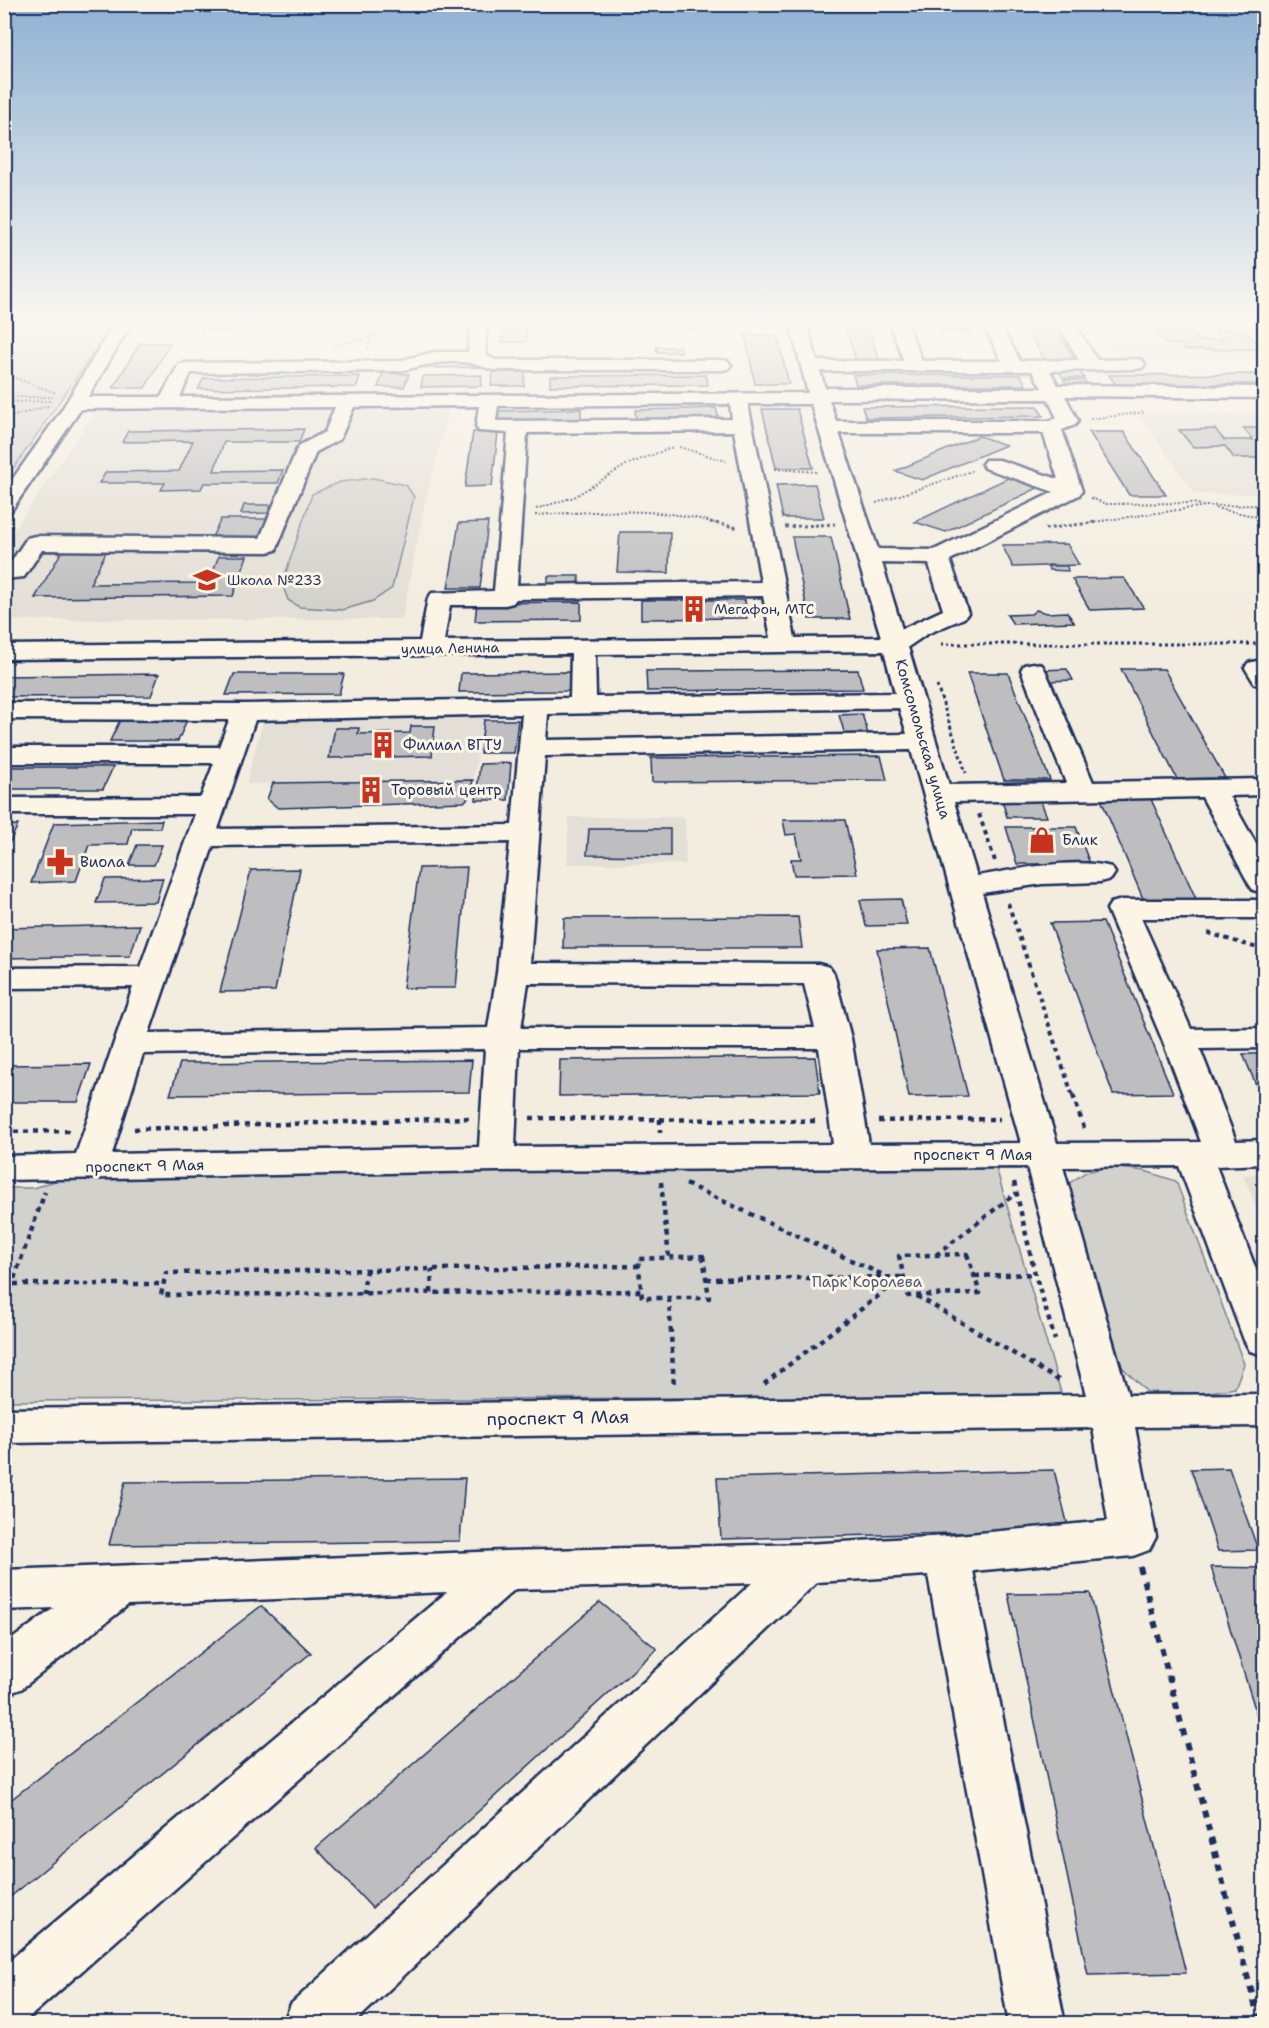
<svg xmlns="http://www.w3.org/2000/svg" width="1269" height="2028" font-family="'Shantell Sans',sans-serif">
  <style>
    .built { fill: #e3dfd6 }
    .green { fill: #d3d1cc; stroke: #778095; stroke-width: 1.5 }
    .building { fill: #bebec0; stroke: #1b2f5e; stroke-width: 1.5 }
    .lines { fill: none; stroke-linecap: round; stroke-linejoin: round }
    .minor-casing { stroke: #1b2f5e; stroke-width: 5 }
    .path-far4 { stroke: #1b2f5e; stroke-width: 2; stroke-dasharray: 2 2; stroke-linecap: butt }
    .path-far3 { stroke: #1b2f5e; stroke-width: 3; stroke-dasharray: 3 3; stroke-linecap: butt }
    .path-far2 { stroke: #1b2f5e; stroke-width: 4; stroke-dasharray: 4.5 4.5; stroke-linecap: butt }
    .path-far1 { stroke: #1b2f5e; stroke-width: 4.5; stroke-dasharray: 5 5; stroke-linecap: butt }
    .path { stroke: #1b2f5e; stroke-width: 6; stroke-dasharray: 7 7; stroke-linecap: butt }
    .minor { fill: #fcf5e5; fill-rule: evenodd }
    .labels { text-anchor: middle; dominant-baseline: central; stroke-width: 6; stroke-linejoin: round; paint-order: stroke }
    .far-poi-label { font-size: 14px; fill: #1b2f5e; stroke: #fcf5e5; text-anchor: start }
    .far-street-label { font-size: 14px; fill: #1b2f5e; stroke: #fcf5e5 }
    .street-label { font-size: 15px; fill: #1b2f5e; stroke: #fcf5e5 }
    .poi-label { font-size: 15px; fill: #1b2f5e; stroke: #fcf5e5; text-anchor: start }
    .park-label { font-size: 15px; fill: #49587a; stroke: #fcf5e5 }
    .near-street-label { font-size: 18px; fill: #1b2f5e; stroke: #fcf5e5 }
  </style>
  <rect width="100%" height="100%" fill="#f3ede0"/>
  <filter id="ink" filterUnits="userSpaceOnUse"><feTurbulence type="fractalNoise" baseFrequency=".0167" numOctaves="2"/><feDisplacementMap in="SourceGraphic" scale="12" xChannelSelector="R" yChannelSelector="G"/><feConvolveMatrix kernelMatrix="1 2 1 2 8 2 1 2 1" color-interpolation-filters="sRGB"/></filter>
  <g filter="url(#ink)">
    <!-- built -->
    <path class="built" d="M1095,324h169v36l-144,1z
      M449,408l-25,99 -22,112 -397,1v-78l90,-130z
      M1264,413v81h-69l-57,-80z
      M482,711l2,9 -11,60 -227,4 19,-70z
      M569,817h116l1,47h-119z
      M1264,1174v52l-21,-51z"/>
    <!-- green -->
    <path class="green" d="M5,324h108l-108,157 -1,-157z
      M373,478l33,7 8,12 -22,91 -19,13 -31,9 -43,-3 -11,-7 -6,-16 30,-90 28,-12z
      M995,1164l67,232 -310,5 4,-4 -64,3 -1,-2 -687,3 1,-213h28l28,-9z
      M1109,1167l36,4 31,10 68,183 -9,24 -31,5 -57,-1 -25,-25 -54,-183 18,-12z"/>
    <!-- building -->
    <path class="building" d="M205,324h28l-4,7h-28z
      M505,324h22l-1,18h-24z
      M685,324h29l1,5h-29z
      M844,324h23l12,36h-23z
      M936,324h30l5,9h-30z
      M1024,324h29l21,34 -30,1z
      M1155,330h34l9,11 25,-1 -9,-10h30l10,10h10v9l-79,1 -5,-6h-14z
      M745,335h32l12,49h-34z
      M140,343h30l-25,45h-32z
      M656,347h24l1,5h-24z
      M428,362h55l-1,5 -55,1z
      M1059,371h21l4,7h-21z
      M493,372h32l-1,14h-33z
      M383,373l26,1 -5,13h-26z
      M1264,374v10l-148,1 -7,-10z
      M482,375l-1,11 -60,1 2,-11z
      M706,375l2,10 -158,1v-10z
      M853,375h168l5,10h-170z
      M360,376l-3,11 -159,2 6,-11z
      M1064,380h20l4,6h-21z
      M1037,406l6,10 -177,2 -4,-11z
      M716,408l3,11 -83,1 -1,-10z
      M581,409v11l-85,1 1,-10z
      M762,409h35l16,59h-37z
      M1243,428h21v20h-6l6,10h-30l-9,-12 -32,1 -14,-17 36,-1 9,11h29z
      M304,429l-5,13h-75l-10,29 69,-1 -5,13h-74l-3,6 -40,1 4,-7h-66l7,-11 73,-1 14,-30 -71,1 6,-11z
      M473,432h25l-6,54 -27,1z
      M1089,432h35l42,63h-37z
      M979,436l27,9 -84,35 -27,-9z
      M1012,476l30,10 -96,46 -31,-10z
      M815,484l9,34h-41l-7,-33z
      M244,505h27l-3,8 -27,1z
      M221,519h46l-8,18h-47z
      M488,522l-8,66h-32l11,-65z
      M620,532h50l-1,41 -52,-1z
      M792,537h39l19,82h-41z
      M1067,544l12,21 -66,2 -11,-22z
      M107,550l-17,34 118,-1 11,-27h28l-14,40 -198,2 27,-47z
      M1048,565l19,1 1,5 -19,-1z
      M548,576h31v8l-31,1z
      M1124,578l20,30 -54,2 -18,-31z
      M641,600h104l2,18 -106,1z
      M581,602v18l-106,1 2,-18z
      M1036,610l11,3 20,-1 7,10 -61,2 -6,-9 24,-1z
      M1067,669l6,11 -26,1 -6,-11z
      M1121,669h43l61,109 -48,1z
      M858,670l5,19 -216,2 -1,-20z
      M570,672l-1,19 -110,1 2,-19z
      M967,673h41l42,107h-46z
      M159,674l-8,22 -147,1v-21z
      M234,674h110l-5,20 -113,1z
      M862,714l6,20 -23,1 -6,-20z
      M189,715l-11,26h-68l12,-25z
      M484,720h34l-4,33h-34z
      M411,726h24l-3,30 -103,2 6,-30h24l-1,6 52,-1z
      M881,756l6,24 -235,2 -1,-24z
      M511,763l-3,37h-32l4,-36z
      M4,767h109l-10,22h-99z
      M473,780l-4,17 -5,5 -186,6 -11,-9 6,-16z
      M1100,797h50l47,104h-53z
      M1040,799l7,18h-40l-5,-17z
      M162,820l-2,8h-28l-4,16 -39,1 -13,36 -45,2 23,-60z
      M783,820h62l12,54 -63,1 -3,-16h10l-5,-25 -10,1z
      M18,825l-14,29v-28z
      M1006,827h70l14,37h-73z
      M589,829h81v27l-83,-1z
      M137,845h25l-8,20h-25z
      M467,867l-11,121h-53l16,-120z
      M300,869l-25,122 -55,1 31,-122z
      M163,878l-7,24 -60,1 9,-24z
      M901,899l6,26 -41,1 -6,-26z
      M798,917l4,31h-239l1,-30z
      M1103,922l70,171 -60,1 -63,-171z
      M140,925l-10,31 -126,2v-30z
      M930,948l38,148 -59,1 -32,-148z
      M1243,1054h21v38h-5z
      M815,1057l5,36 -261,3 1,-36z
      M472,1060l-3,32 -299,3 10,-32z
      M91,1064l-13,38h-74v-37z
      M1229,1468l29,82 -40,1 -27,-82z
      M1054,1470l15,60 -348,9 -4,-61z
      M4,1476h9l-9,29z
      M465,1478l-5,63 -351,4 16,-63z
      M1211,1567l51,1 2,7v145l-4,5z
      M1090,1593l96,380 -98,2 -80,-381z
      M600,1602l57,47 -285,259 -56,-60z
      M261,1606l50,47 -307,249v-97z"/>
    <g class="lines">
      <defs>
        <path id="minor" d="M114,324h17l-43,73h73l18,-33 6,-1 213,-2 37,-9h33l3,-28h16l-2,23 2,9 9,4h226l6,1 3,4 -3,4 -6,1h-228c-8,-2 -15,-5 -23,-7 -25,-4 -47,2 -71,8l-209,2 -11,24 628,-4 -18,-69h17l10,37h87l-14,-37h17l15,37h80l-19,-37h17l20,37 59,-1 -21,-36h17l22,36 39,-1 6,1 3,4 -3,4 -6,1 -86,2 8,14 206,2v11l-199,-2 13,25 -3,4 -13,5 20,61 -3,4 -129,65 18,53 -4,5 -37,16 -19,13 41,138 117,-2 -45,-113 3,-5 9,-2 9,2 3,5 48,112 171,-3v16l-35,1 35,62v35l-11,-3 -4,-6 -47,-87 -248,5 23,74c38,-6 96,-19 134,-9l4,6 -4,6 -11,3 -58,2 -60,9 75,250 144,-1 -39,-103 -55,-130 4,-6 11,-3h142v18h-123l50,111 73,-1v20l-64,1 36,92 28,-1v24l-48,2 48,124v65l-14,-4 -6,-11 -65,-174 -116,1 65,228 136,-1v32l-129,1 21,110 -7,13 -16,6 -160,15 92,453h-56l-81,-449 -111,7 -464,442h-70l8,-20 461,-421 -237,6 -491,433 -20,2v-59l443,-373 -319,13 -107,84 -17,6v-50l50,-37 -50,2v-40l501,-19 301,-7 141,-8 161,-15 -15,-93 -1089,15v-34l1082,-14 -59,-228 -531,4 -492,9v-24l72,-2 57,-167 -129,1v-20l136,-1 55,-153h-191v-16l197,-1 13,-34h-210v-16h215l10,-27 -225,-1v-16l241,1 325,-6 1,-44 -567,5v-14l416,-4 8,-43 4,-5 62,-2 14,-158 -29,-2 -3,-4 3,-21 -125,1 -14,32 -24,13 -40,98 -8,2 -226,-2 -18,27 -20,2v-14h5l18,-27 8,-2 225,2 37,-89 3,-4 25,-13 10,-25 -254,2 -70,102 -7,2v-22l57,-80zM820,371h212l10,17h-217zM1048,399l9,19 -8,3h-213l-7,-21zM730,404l2,15 -236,2 2,-15zM748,404h63l70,233 -86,1zM734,431l27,151 -244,3 10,-152zM839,433h204l15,46 -59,-19h-14l-3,4 3,4 69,24 -120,58 -56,-1zM882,563l47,1 14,46 -41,19zM763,596l8,42 -327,3 6,-36h55l8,-2 3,-4zM884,651l11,42 -299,4 -1,-43zM899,708l8,26 -361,6 2,-26zM522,714l-10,111 -294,4 37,-109zM911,750l110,393 -152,1 -18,-106 -17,-64 -5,-7 -11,-3 -288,-1 15,-207zM510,842l-13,131 -9,55 -339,5 64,-187zM528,983l276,1 11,44h-294zM519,1048h300l14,96 -318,3zM485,1049l-6,98 -367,7 31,-100z
          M1257,661l7,1v24l-9,-2 -10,-16 3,-5z"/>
      </defs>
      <!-- minor casing -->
      <use href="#minor" class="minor-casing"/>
      <!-- path-far4 -->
      <path class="path-far4" d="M437,324l20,12
        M4,343l15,-19
        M332,346l39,-9 19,-13
        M368,348l6,-24
        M4,374l52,19
        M4,397h49
        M4,402l48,-1
        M4,419l44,-13
        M1090,419l55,-7
        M679,447l47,14
        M775,469l43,3
        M1091,498l15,6 86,-1 10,2
        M876,503l96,-32
        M1215,508l49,10
        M536,509l38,-12 52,-32 47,-18
        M535,515c59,-3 123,-9 180,8
        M1087,523l119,-17 58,-1"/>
      <!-- path-far3 -->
      <path class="path-far3" d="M710,522l29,6
        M785,527l50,-3
        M1045,529l52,-7
        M4,538l8,-12
        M941,644h323
        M937,686l29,87"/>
      <!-- path-far2 -->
      <path class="path-far2" d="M979,814l16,47
        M1008,903l65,194
        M1208,933l56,17"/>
      <!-- path-far1 -->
      <path class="path-far1" d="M1073,1095l11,33
        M530,1118l287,3
        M660,1119v14
        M878,1121l122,-2
        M134,1129l335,-11
        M4,1132l66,-1
        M661,1182l8,76
        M1014,1182l21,92 20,66
        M686,1184l197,91
        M967,1254l13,39 -72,3 -9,-40z
        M936,1255l80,-62
        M703,1256l6,42h-67l-4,-39z
        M639,1266l-473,7 -5,22 481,-4
        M975,1276l60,-2
        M706,1279l198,-2
        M4,1284h160
        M431,1293l1,-24
        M363,1294l3,-24
        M917,1296l143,85
        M669,1298l5,89
        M4,1307l41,-115
        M764,1384l139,-107"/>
      <!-- path -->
      <path class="path" d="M1140,1567l120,457"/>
      <!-- minor -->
      <use href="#minor" class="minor"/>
    </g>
  </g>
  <!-- sky -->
  <linearGradient id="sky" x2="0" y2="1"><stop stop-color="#8fb1d3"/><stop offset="0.53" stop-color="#faf7f1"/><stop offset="1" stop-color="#faf7f1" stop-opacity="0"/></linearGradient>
  <rect width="1269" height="608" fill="url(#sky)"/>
  <!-- icons -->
  <defs>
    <symbol id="school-bare" viewBox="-9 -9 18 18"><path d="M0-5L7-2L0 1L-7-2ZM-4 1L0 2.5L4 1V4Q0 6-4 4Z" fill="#c8321e" stroke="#fcf5e5" stroke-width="2.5" paint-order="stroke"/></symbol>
    <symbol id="building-bare" viewBox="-9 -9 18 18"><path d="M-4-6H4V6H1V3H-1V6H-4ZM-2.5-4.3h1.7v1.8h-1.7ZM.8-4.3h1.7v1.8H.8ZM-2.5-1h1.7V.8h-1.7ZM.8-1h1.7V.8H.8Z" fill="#c8321e" stroke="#fcf5e5" stroke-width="2.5" paint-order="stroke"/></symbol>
    <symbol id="shop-bare" viewBox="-9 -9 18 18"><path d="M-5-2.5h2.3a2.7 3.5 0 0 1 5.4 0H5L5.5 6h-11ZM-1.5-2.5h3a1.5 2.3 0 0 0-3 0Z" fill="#c8321e" stroke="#fcf5e5" stroke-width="2.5" paint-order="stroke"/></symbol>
    <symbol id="pharmacy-bare" viewBox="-9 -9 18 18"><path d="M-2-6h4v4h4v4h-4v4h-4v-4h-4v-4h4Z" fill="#c8321e" stroke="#fcf5e5" stroke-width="2.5" paint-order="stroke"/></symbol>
  </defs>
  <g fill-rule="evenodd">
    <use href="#school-bare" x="188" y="561" width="38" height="38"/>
    <use href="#building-bare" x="675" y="590" width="38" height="38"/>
    <use href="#building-bare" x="364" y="726" width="38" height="38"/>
    <use href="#building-bare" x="352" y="771" width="38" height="38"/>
    <use href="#shop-bare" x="1023" y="821" width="38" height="38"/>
    <use href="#pharmacy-bare" x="41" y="843" width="38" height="38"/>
  </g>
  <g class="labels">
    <!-- far-poi labels -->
    <g class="far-poi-label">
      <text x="227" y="580">Школа №233</text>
      <text x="714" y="609">Мегафон, МТС</text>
    </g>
    <!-- far-street labels -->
    <g class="far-street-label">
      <text transform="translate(450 648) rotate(-1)">улица Ленина</text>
    </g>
    <!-- street labels -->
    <g class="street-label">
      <text transform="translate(923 739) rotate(74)">Комсомольская улица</text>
      <text x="973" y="1155">проспект 9 Мая</text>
      <text transform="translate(145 1166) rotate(-1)">проспект 9 Мая</text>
    </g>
    <!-- poi labels -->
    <g class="poi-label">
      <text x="403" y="745">Филиал ВГТУ</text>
      <text x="391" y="790">Торовый центр</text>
      <text x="1062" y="840">Блик</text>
      <text x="80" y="862">Виола</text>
    </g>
    <!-- park labels -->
    <g class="park-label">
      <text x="867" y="1282">Парк Королева</text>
    </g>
    <!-- near-street labels -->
    <g class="near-street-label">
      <text transform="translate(558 1418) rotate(-1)">проспект 9 Мая</text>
    </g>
  </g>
  <!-- margin -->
  <rect width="1269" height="2028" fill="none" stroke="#fcf5e5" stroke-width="24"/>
  <rect x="12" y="12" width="1245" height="2004" fill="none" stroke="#1b2f5e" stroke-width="2" filter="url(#ink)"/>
</svg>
